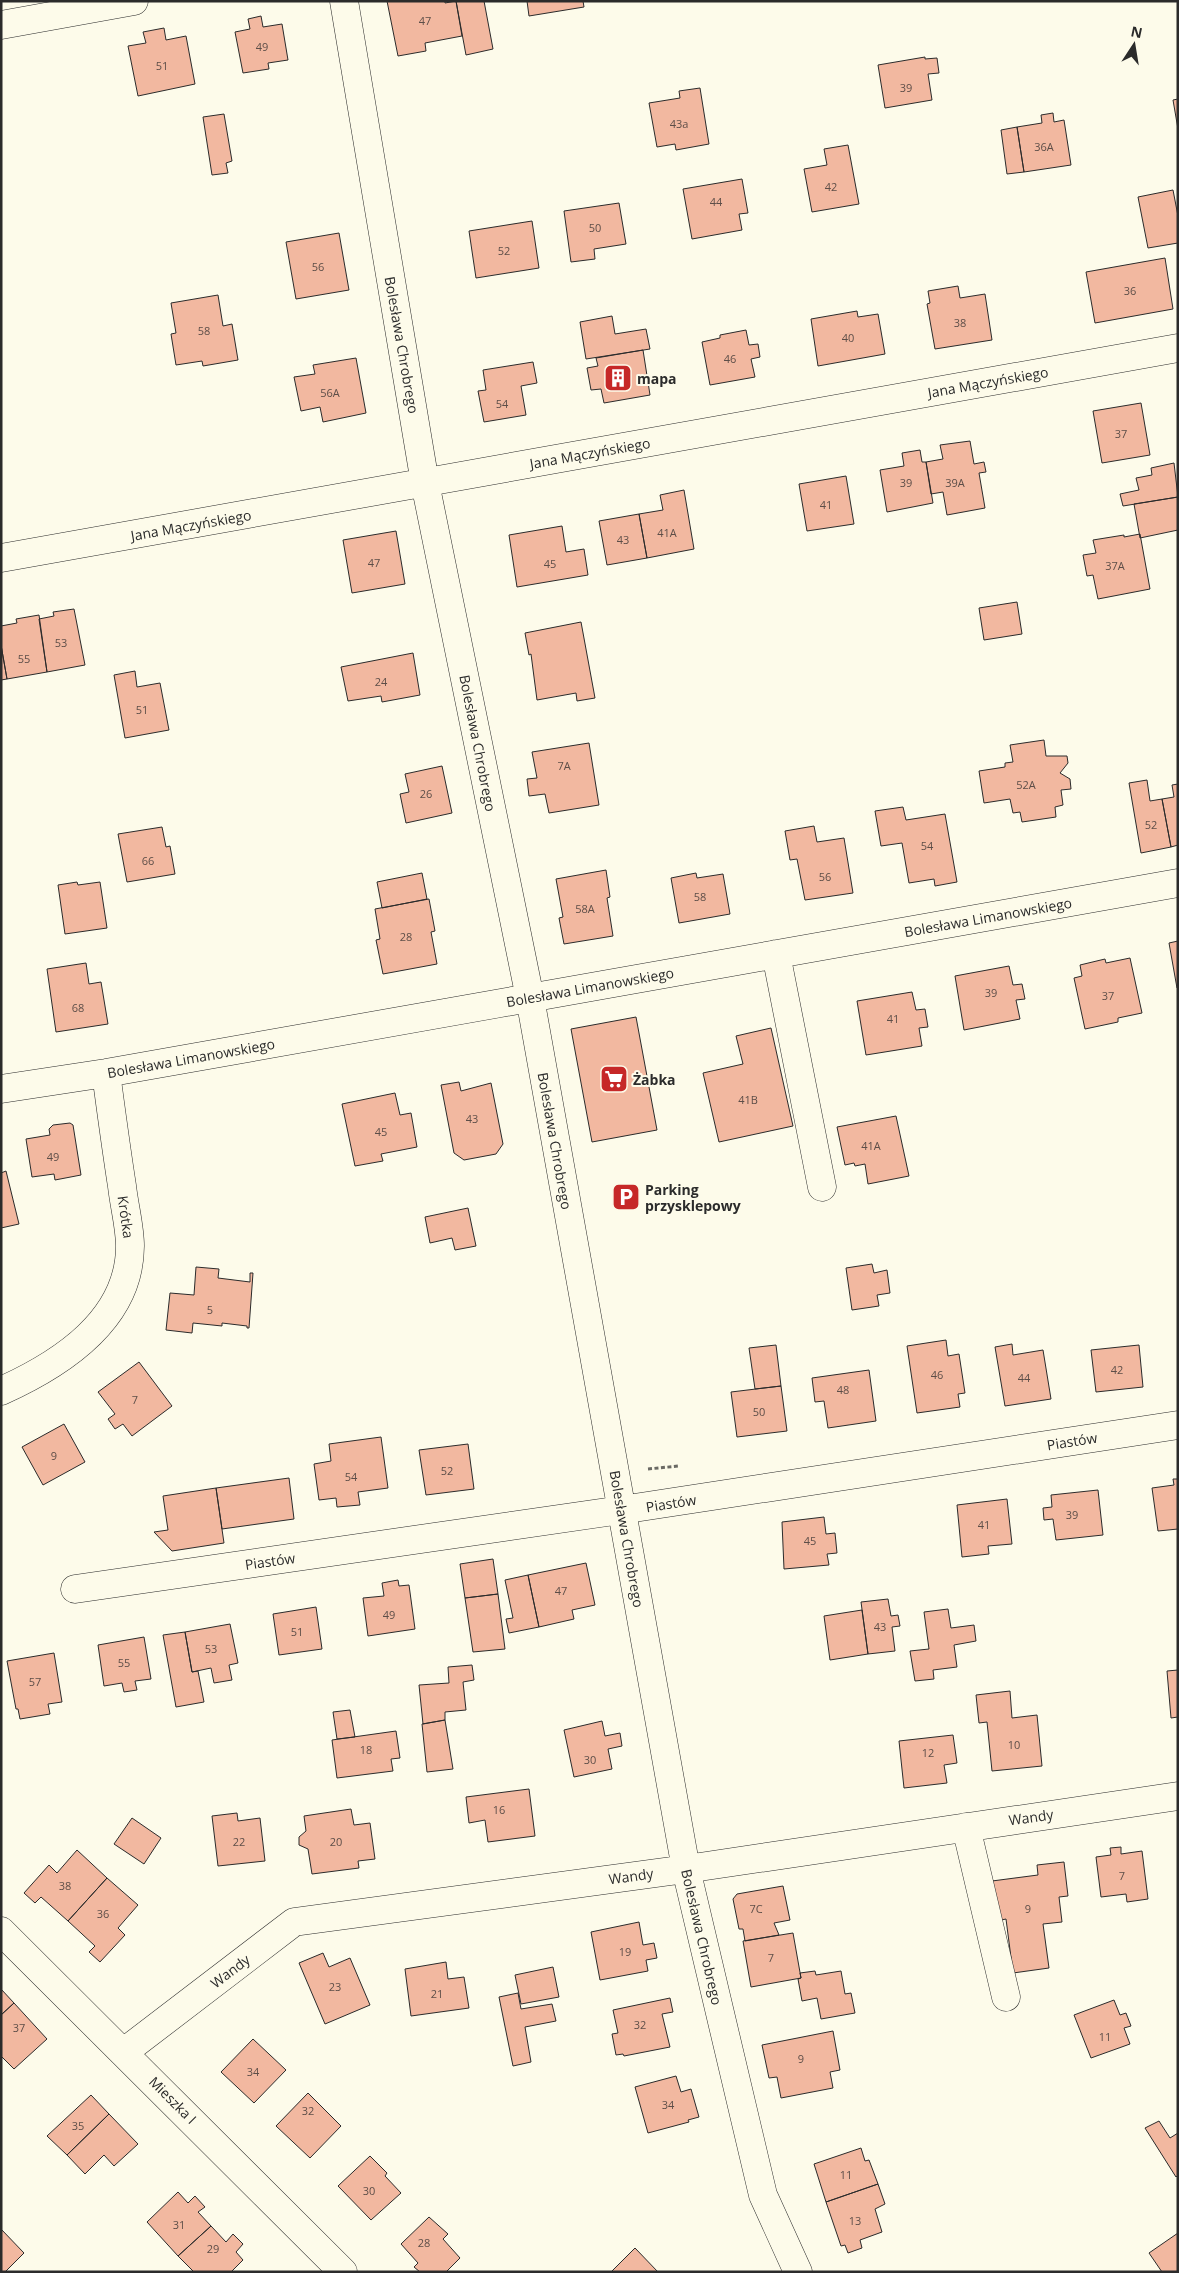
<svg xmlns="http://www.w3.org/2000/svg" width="1179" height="2273" font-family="'Open Sans',sans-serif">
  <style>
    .building { fill: #f2b8a0; stroke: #2b2b2b }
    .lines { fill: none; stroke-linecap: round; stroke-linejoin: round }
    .minor-casing { stroke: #2b2b2b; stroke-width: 29 }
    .path { stroke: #6a6964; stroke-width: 3; stroke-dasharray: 4 2.5; stroke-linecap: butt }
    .minor { stroke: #fdfbea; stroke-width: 28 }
    .labels { text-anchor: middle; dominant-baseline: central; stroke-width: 4; stroke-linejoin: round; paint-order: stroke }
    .number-label { font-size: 11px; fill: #5d4e48 }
    .street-label { font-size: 14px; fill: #2b2b2b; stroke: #fdfbea }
    .poi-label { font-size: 14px; font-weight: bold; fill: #2b2b2b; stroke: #fdfbea; text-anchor: start }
  </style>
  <rect width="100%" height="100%" fill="#fdfbea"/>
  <!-- building -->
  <path class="building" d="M387,1h58v2l11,-2 6,35 -37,7 1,8 -28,5z
    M456,1h28l9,48 -27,6z
    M527,1h56l1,6 -55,9z
    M261,16l2,11 19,-3 6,36 -20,3 1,6 -26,4 -8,-41 15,-3 -2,-10z
    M164,28l2,12 20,-4 9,48 -57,12 -10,-50 18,-3 -3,-11z
    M925,57v2l12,-1 2,15 -11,1 4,26 -47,8 -7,-43z
    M700,88l9,56 -33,6 -1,-6 -18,3 -8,-44 31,-5 -1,-7z
    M1178,99v30l-5,-29z
    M1053,113l1,9 10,-2 7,45 -47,7 -7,-45 25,-4 -1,-8z
    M224,114l8,47 -6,2 2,10 -16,2 -9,-58z
    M1017,127l7,45 -17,2 -6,-44z
    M848,145l11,59 -47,8 -8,-43 23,-4 -3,-16z
    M742,179l6,34 -9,1 3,16 -50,9 -9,-50z
    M1173,190l5,26v27l-30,5 -10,-51z
    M619,203l7,41 -32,5 1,10 -24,3 -7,-51z
    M532,221l7,47 -63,10 -7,-47z
    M339,233l10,57 -53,9 -10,-57z
    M1165,258l8,51 -78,14 -9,-51z
    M958,286l2,12 25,-4 7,46 -57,9 -8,-45 3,-1 -2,-12z
    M218,295l5,31 9,-2 6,36 -35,6 -1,-5 -26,4 -5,-31 5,-1 -5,-30z
    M857,311l1,6 20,-3 7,40 -67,12 -7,-47z
    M612,316l3,18 31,-5 4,20 -64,10 -6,-37z
    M746,330l3,15 9,-1 2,13 -9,2 4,18 -45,8 -8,-43 18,-4v-3z
    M643,350l7,45 -46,8 -3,-14 -10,1 -4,-22 11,-2 -2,-8z
    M356,358l10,55 -43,9 -3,-15 -19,4 -7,-34 21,-3 -2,-9z
    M533,362l4,21 -16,3 5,29 -42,7 -6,-31 8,-1 -3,-20z
    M1141,403l9,52 -48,8 -9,-52z
    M970,441l4,23 10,-2 2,10 -7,1 6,35 -38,7 -4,-23 -12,2 -5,-32 17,-3 -3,-14z
    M920,450l2,12h4l7,41 -46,9 -7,-42 24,-4 -2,-13z
    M1174,463l4,34 -55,9 -3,-12 19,-4 -3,-12 16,-3 -1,-7z
    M846,476l8,48 -47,7 -8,-47z
    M684,490l10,59 -47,9 -8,-44 24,-4 -3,-15z
    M1178,497v33l-38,8 -6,-34z
    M639,514l8,44 -40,7 -8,-44z
    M562,526l4,26 18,-3 4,26 -71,12 -8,-52z
    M396,531l9,53 -53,9 -9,-53z
    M1140,534l10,55 -52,10 -5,-24 -6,1 -4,-21 13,-2 -3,-13 31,-5v2z
    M1017,602l5,32 -38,6 -5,-32z
    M74,609l11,56 -38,7 -8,-53 15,-3 -1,-4z
    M39,615l8,57 -40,7 -6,-34v-19l16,-3 -1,-4z
    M581,622l14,76 -18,3 -1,-8 -39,7 -6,-46 -2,1 -4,-22z
    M1,645l6,34 -6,1z
    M413,653l7,42 -38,7 -1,-6 -33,5 -7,-34z
    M135,671l2,16 23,-4 9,47 -44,8 -11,-63z
    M1044,740l2,16h21l1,7 -8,10 10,6 1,10 -10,1 2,15 -8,2 1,10 -34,5 -2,-10 -7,1 -3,-14 -26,4 -5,-32 26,-4v-4l8,-1 -3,-17z
    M589,743l10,62 -50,8 -4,-19 -16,2 -2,-17 10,-1 -5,-26z
    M442,766l10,47 -46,10 -6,-29 9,-2 -4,-18z
    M1147,780l3,21 12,-2 9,48 -30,6 -12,-70z
    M1178,784v61l-7,2 -9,-48 12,-2 -2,-12z
    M903,807l3,13 39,-6 12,68 -22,4 -1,-7 -25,4 -7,-40 -21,3 -6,-35z
    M814,826l3,16 27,-4 9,55 -48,7 -8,-41 -7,1 -5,-29z
    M162,827l4,20 4,-1 5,28 -48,8 -9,-48z
    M606,870l4,27 -3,1 6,38 -49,8 -5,-26 4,-1 -7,-38z
    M422,873l5,26 -45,9 -5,-26z
    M696,873l1,5 26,-4 7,40 -51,9 -8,-45z
    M77,882l1,3 22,-3 7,46 -42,6 -7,-49z
    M429,899l6,32 -4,1 6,32 -54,10 -7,-34 4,-1 -5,-30z
    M1178,941v46l-1,1 -8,-45z
    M1130,958l12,55 -24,5v4l-33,7 -11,-51 8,-2 -2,-11 25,-6 1,4z
    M86,963l3,21 12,-2 7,42 -52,8 -9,-63z
    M1009,966l4,19 9,-1 3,15 -9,1 4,19 -56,11 -9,-54z
    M912,992l4,18 9,-1 3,18 -9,1 3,18 -56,9 -9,-54z
    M636,1017l21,113 -65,12 -21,-113z
    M771,1028l22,98 -74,16 -16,-69 40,-9 -7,-28z
    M459,1082l2,9 30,-8 12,61 -7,10 -32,6 -10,-7 -13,-68z
    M395,1093l5,22 11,-2 6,34 -36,7 2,7 -28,5 -13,-62z
    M896,1116l13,60 -41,8 -3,-20 -10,2 -1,-3 -9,2 -8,-38z
    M70,1123l3,2 8,50 -26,5 -1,-6 -22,3 -6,-38 24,-4 -1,-6 4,-4z
    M6,1171l13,53 -18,4v-55z
    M468,1208l8,38 -21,4 -3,-12 -22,5 -5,-26z
    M872,1264l2,9 13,-3 3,23 -13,2 2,11 -27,4 -6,-42z
    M196,1267l23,2 -1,9 32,4v-9h3l-4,55h-2v-2l-25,-3v3l-29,-3 -1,10 -26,-3 4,-37 24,2z
    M946,1340l2,16 11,-2 6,39 -7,1 2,13 -43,6 -10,-67z
    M1012,1344l1,11 30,-5 8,49 -46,7 -10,-59z
    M776,1345l5,41 -26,3 -6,-41z
    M1139,1345l4,42 -47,5 -5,-42z
    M139,1362l33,44 -40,30 -9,-12 -8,5 -7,-10 7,-5 -17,-22z
    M869,1370l7,51 -48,7 -4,-27 -9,1 -3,-24z
    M781,1386l6,45 -50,6 -6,-45z
    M64,1424l21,38 -42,23 -21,-38z
    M381,1437l7,51 -30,4 2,13 -23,2 -1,-9 -17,2 -5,-36 17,-3 -2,-17z
    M468,1444l6,45 -48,6 -7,-45z
    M289,1478l5,41 -72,10 -6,-41z
    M1173,1479h5v50l-20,2 -6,-43 22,-3z
    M216,1488l8,55 -52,8 -18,-19 14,-2 -5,-34z
    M1098,1490l5,45 -47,5 -3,-21 -9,1 -1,-12 9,-1 -1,-12z
    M1007,1499l5,45 -24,2 1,8 -27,3 -5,-52z
    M824,1517l2,17 9,-1 2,20 -10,1 2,11 -45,4 -2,-47z
    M493,1559l5,35 -33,4 -5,-34z
    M586,1563l9,42 -23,5 2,9 -35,8 -11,-52z
    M528,1575l11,52 -30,6 -3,-14 7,-1 -8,-38z
    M398,1580l1,6 10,-1 6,44 -47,7 -5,-38 21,-2 -2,-13z
    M498,1594l7,55 -32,3 -8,-54z
    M888,1599l3,17 7,-1 2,11 -8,1 3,24 -27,3 -7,-52z
    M316,1607l6,42 -43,6 -6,-41z
    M948,1609l3,19 23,-3 2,16 -22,4 3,22 -24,3 1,9 -19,2 -5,-30 19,-2 -5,-37z
    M862,1610l6,44 -38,6 -6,-44z
    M230,1624l8,39 -9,2 3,15 -18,3 -3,-15 -19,4 -7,-40z
    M185,1632l7,40 6,-1 6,31 -28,5 -13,-72z
    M144,1637l7,42 -16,2 2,9 -13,2 -2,-9 -18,3 -6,-41z
    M54,1653l8,49 -14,2 2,10 -30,5 -2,-10h-2l-9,-48z
    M472,1665l2,15 -11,2 3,28 -21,2v8l-22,4 -4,-39 30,-2 -1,-16z
    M1178,1670v47l-7,1 -4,-47z
    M1010,1691l2,27 25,-3 5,51 -50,5 -5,-49 -8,1 -3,-28z
    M350,1710l5,27 -18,2 -4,-27z
    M445,1720l8,49 -26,3 -5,-48z
    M602,1721l3,15 15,-3 2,13 -14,3 4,20 -38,8 -10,-47z
    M396,1731l4,27 -9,1 2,12 -56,7 -5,-38z
    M953,1735l4,28 -13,2 3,18 -43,5 -5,-47z
    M529,1789l6,47 -47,6 -3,-22 -16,3 -3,-26z
    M351,1809l3,16 16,-2 5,36 -17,2 1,7 -47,6 -4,-25 -9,-4v-8l7,-6 -2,-15z
    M237,1813l1,8 22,-3 5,43 -47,5 -6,-50z
    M132,1818l29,20 -17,26 -30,-20z
    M1121,1847v7l21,-3 6,48 -21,3 -1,-8 -25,3 -5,-40 15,-2 -1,-7z
    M77,1850l30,28 -39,43 -27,-24 -6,6 -11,-10 25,-28 8,8z
    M1064,1862l4,34 -9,1 3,25 -19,2 6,44 -36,5 -7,-54 -9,2 -5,-40 46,-6 -1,-10z
    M107,1878l31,27 -20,23 7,7 -25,27 -11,-10 6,-6 -27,-25z
    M783,1886l7,34 -16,3 5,12 -34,6 -2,-12h-4l-6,-30 4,-5z
    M639,1922l4,23 11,-2 3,15 -11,2 2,11 -48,9 -9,-48z
    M793,1933l8,45 -50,9 -8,-46z
    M323,1953l6,14 21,-9 20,47 -45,19 -26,-61z
    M446,1962l2,17 16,-2 5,31 -58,8 -6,-47z
    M553,1967l6,30 -38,7 -6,-29z
    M815,1971l1,4 25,-4 4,23 6,-1 4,20 -34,6 -4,-21 -15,3 -4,-22 3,-1 -1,-5z
    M1,1989l13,14 -13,12z
    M518,1993l3,16 31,-5 4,17 -31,6 6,35 -18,4 -14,-69z
    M670,1998l3,14 -11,2 8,33 -46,9 -1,-2 -7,1 -4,-21 6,-1 -5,-23z
    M1114,2000l6,15 6,-2 5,13 -7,2 6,16 -39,14 -17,-43z
    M14,2003l33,36 -33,30 -13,-13v-41z
    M833,2031l7,39 -10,2 3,16 -52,10 -4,-21 -8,1 -7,-33z
    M253,2039l33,31 -32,33 -33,-31z
    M676,2076l5,16 10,-3 8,28 -11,3 1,2 -41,11 -13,-46z
    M308,2093l33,33 -31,32 -34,-32z
    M91,2095l18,19 -42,41 -20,-19z
    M109,2114l29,30 -24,22 -10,-11 -19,19 -18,-19z
    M1159,2121l11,17 8,-5v42l-2,2 -31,-49z
    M861,2148l4,13 4,-1 9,24 -52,18 -12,-38z
    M370,2156l17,17 -2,3 16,17 -30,27 -33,-34z
    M878,2184l7,20 -10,5 7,23 -22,8 2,8 -14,5 -3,-8 -4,1 -15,-44z
    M178,2192l10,11 7,-7 10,11 -7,5 13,14 -33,30 -31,-34z
    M429,2217l19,17 -5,5 17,19 -14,14h-26l-6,-5 4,-4 -17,-19z
    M211,2226l15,16 7,-8 10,10 -7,8 7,8 -12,12h-37l-16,-16z
    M1,2229l23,24 -19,19h-4z
    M1178,2233v39h-16l-13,-19z
    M635,2248l23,24h-47z"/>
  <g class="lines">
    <defs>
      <path id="minor" d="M344,1l81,482 105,515 156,871 77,326 35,77
        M1,25l133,-24
        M1,558l1177,-210
        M776,954l46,233
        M1,1089l105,-16 1072,-190
        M1,1391c60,-27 129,-71 129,-145 0,-19 -6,-41 -8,-60 -6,-38 -11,-76 -16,-113
        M75,1589l546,-79 557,-85
        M966,1827l40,170
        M1,1931l342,341
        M124,2052l170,-130 392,-53 492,-73"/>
    </defs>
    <!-- minor casing -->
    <use href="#minor" class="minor-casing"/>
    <!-- path -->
    <path class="path" d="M648,1469l31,-3"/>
    <!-- minor -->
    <use href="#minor" class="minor"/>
  </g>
  <!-- icons -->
  <defs>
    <symbol id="building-square" viewBox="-11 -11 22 22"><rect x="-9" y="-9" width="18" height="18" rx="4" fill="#c62828" stroke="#fdfbea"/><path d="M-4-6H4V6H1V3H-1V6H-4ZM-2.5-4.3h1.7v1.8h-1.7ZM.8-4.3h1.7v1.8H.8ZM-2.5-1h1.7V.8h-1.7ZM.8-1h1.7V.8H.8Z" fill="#fff"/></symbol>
    <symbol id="supermarket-square" viewBox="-11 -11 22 22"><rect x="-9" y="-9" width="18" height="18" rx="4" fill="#c62828" stroke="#fdfbea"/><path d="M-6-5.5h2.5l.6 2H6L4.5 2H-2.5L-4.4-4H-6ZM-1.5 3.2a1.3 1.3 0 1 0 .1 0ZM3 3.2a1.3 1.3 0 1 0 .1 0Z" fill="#fff"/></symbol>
    <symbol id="parking-square" viewBox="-11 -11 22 22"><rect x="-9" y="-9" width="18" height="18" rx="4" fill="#c62828" stroke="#fdfbea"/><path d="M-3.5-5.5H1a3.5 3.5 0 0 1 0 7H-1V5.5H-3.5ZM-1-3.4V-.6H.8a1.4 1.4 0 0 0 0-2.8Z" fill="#fff"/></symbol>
  </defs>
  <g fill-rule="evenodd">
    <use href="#building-square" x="602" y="362" width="32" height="32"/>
    <use href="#supermarket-square" x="598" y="1063" width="32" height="32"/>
    <use href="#parking-square" x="610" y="1181" width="32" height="32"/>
  </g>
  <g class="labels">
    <!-- number labels -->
    <g class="number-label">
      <text x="425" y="20">47</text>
      <text x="262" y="46">49</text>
      <text x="162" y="65">51</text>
      <text x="906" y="87">39</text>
      <text x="679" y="123">43a</text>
      <text x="1044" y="146">36A</text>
      <text x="831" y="186">42</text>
      <text x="716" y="201">44</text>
      <text x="595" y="227">50</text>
      <text x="504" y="250">52</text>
      <text x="318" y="266">56</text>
      <text x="1130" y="290">36</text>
      <text x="960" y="322">38</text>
      <text x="204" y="330">58</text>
      <text x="848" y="337">40</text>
      <text x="730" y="358">46</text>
      <text x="330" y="392">56A</text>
      <text x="502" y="403">54</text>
      <text x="1121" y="433">37</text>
      <text x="906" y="482">39</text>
      <text x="955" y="482">39A</text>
      <text x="826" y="504">41</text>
      <text x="667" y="532">41A</text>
      <text x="623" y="539">43</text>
      <text x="374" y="562">47</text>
      <text x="550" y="563">45</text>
      <text x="1115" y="565">37A</text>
      <text x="61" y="642">53</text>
      <text x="24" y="658">55</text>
      <text x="381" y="681">24</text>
      <text x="142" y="709">51</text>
      <text x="564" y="765">7A</text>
      <text x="1026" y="784">52A</text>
      <text x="426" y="793">26</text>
      <text x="1151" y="824">52</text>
      <text x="927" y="845">54</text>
      <text x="148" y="860">66</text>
      <text x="825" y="876">56</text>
      <text x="700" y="896">58</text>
      <text x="585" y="908">58A</text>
      <text x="406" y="936">28</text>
      <text x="991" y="992">39</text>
      <text x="1108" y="995">37</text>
      <text x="78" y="1007">68</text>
      <text x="893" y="1018">41</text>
      <text x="748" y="1099">41B</text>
      <text x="472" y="1118">43</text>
      <text x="381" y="1131">45</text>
      <text x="871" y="1145">41A</text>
      <text x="53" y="1156">49</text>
      <text x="210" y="1309">5</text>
      <text x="1117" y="1369">42</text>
      <text x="937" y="1374">46</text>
      <text x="1024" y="1377">44</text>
      <text x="843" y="1389">48</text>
      <text x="135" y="1399">7</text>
      <text x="759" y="1411">50</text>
      <text x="54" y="1455">9</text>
      <text x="447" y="1470">52</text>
      <text x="351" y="1476">54</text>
      <text x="1072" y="1514">39</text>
      <text x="984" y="1524">41</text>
      <text x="810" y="1540">45</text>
      <text x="561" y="1590">47</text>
      <text x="389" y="1614">49</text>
      <text x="880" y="1626">43</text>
      <text x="297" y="1631">51</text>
      <text x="211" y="1648">53</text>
      <text x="124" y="1662">55</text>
      <text x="35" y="1681">57</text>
      <text x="1014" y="1744">10</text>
      <text x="366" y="1749">18</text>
      <text x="928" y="1752">12</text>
      <text x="590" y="1759">30</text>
      <text x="499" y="1809">16</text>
      <text x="239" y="1841">22</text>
      <text x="336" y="1841">20</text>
      <text x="1122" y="1875">7</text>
      <text x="65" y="1885">38</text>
      <text x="756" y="1908">7C</text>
      <text x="1028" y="1908">9</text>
      <text x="103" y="1913">36</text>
      <text x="625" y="1951">19</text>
      <text x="771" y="1957">7</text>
      <text x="335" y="1986">23</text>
      <text x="437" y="1993">21</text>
      <text x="640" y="2024">32</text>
      <text x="19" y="2027">37</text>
      <text x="1105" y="2036">11</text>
      <text x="801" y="2058">9</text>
      <text x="253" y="2071">34</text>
      <text x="668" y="2104">34</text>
      <text x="308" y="2110">32</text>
      <text x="78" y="2125">35</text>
      <text x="846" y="2174">11</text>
      <text x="369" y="2190">30</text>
      <text x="855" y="2220">13</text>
      <text x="179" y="2224">31</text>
      <text x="424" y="2242">28</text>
      <text x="213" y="2248">29</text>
    </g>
    <!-- street labels -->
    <g class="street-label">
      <text transform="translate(402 345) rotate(80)">Bolesława Chrobrego</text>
      <text transform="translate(988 382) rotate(-10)">Jana Mączyńskiego</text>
      <text transform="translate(590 453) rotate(-10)">Jana Mączyńskiego</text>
      <text transform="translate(191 525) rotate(-10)">Jana Mączyńskiego</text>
      <text transform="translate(478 743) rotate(79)">Bolesława Chrobrego</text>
      <text transform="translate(988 917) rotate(-10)">Bolesława Limanowskiego</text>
      <text transform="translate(590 987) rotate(-10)">Bolesława Limanowskiego</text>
      <text transform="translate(191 1058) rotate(-10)">Bolesława Limanowskiego</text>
      <text transform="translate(555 1141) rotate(80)">Bolesława Chrobrego</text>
      <text transform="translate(126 1217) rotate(82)">Krótka</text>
      <text transform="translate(1072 1441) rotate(-9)">Piastów</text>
      <text transform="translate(671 1503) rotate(-9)">Piastów</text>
      <text transform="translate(627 1539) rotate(80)">Bolesława Chrobrego</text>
      <text transform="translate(270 1561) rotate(-8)">Piastów</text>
      <text transform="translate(1031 1817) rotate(-8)">Wandy</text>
      <text transform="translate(631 1876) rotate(-8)">Wandy</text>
      <text transform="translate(702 1937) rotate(77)">Bolesława Chrobrego</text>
      <text transform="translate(230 1971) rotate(-37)">Wandy</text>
      <text transform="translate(173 2100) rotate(45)">Mieszka I</text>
    </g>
    <!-- poi labels -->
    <g class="poi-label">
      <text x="637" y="378">mapa</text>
      <text x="633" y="1079">Żabka</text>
      <text x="645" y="1189">Parking<tspan x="645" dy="16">przysklepowy</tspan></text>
    </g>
  </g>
  <!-- border -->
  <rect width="1179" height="2273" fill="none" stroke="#2b2b2b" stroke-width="5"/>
  <!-- north arrow -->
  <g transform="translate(1134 45) rotate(12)" stroke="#fdfbea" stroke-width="4" paint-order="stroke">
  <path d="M0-4L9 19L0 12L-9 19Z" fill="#2b2b2b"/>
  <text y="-8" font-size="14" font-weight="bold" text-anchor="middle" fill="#2b2b2b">N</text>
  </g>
</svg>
